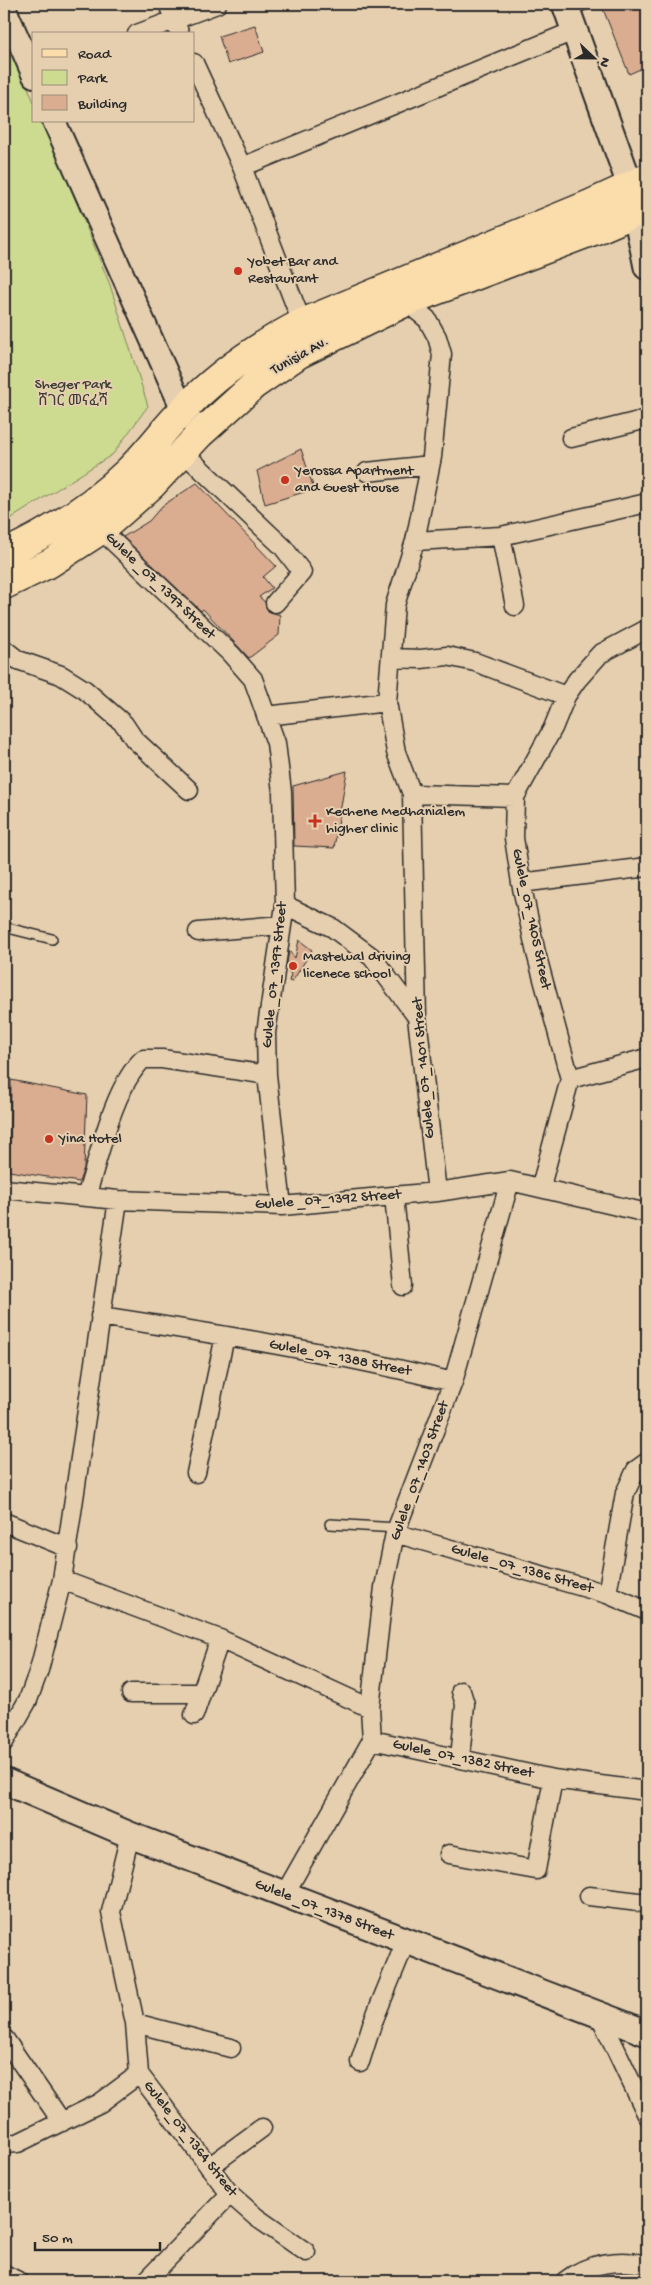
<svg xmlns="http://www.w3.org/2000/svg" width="651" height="2285" font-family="'Gochi Hand','Noto Sans Ethiopic',sans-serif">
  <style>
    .green { fill: #ccdb8f; stroke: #7c835d }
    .building { fill: #daac90; stroke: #2b2b2b }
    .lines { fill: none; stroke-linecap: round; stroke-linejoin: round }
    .service-casing { stroke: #2b2b2b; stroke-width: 12 }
    .minor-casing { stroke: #2b2b2b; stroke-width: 21 }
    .tertiary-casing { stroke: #2b2b2b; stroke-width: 26 }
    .secondary-casing { stroke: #2b2b2b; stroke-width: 29 }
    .primary-casing { stroke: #2b2b2b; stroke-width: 31 }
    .service { stroke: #e6cfaf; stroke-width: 9 }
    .minor { stroke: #e6cfaf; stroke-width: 18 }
    .tertiary { stroke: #e6cfaf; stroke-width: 22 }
    .secondary { stroke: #e6cfaf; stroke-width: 25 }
    .primary { stroke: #fbddab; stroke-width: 28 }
    .poi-dot { fill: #c8321e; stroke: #e6cfaf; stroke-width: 2 }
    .labels { text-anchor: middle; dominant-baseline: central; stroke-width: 4; stroke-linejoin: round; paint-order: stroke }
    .poi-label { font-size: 15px; fill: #2b2b2b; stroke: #e6cfaf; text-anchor: start }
    .street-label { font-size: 15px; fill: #2b2b2b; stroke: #e6cfaf }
    .park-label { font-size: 15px; fill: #3b3d35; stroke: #e6cfaf }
  </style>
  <rect width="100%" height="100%" fill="#e6cfaf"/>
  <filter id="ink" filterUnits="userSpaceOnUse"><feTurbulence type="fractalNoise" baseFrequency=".02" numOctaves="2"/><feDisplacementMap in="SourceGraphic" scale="10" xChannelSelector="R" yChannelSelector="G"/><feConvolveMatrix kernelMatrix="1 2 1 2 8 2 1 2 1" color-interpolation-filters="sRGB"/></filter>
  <g filter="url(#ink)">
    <!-- green -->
    <path class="green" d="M4,30l30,72v19h9l10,23 57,141 38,121 -35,48 -109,69z"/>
    <!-- building -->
    <path class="building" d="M601,4h46v62l-18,8z
      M255,25l9,27 -36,12 -9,-28z
      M301,449l13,40 -49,15 -8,-33z
      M197,483l79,83 -13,11 9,11 -13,9 6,5 3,9 12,4 -1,20 -30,23 -46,-49 -2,2 -78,-74 26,-16 13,-15z
      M347,771l-13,77 -40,-2 -1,-60z
      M299,940l13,10 -20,32 -3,-1 2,-7 -5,-5 3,-18 6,7z
      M11,1080l76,15 -3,73 -5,14 -70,-11z"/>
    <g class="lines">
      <defs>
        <path id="service" d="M568,11l19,-7
          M4,927l48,12
          M330,1524l67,4"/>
        <path id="minor" d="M168,4l12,30
          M137,34l80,-30
          M194,63l48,104 60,156
          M242,167l334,-137
          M402,296l4,6 21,17 10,18 5,17 -10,103 -17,84 -20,64 -8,97 9,50 16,42 5,223 20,175
          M571,438l76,-19
          M184,453l99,94 19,25 -27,31
          M367,472l63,-7
          M97,522l4,8 130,124 22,25 23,64 6,49 3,113 -19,128 1,42 15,131
          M501,536l14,70
          M415,541l86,-5 146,-33
          M4,649l14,11 43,15 24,15 39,34 10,15 55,51
          M391,658l30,1 26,-3 28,6 91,34
          M266,716l121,-14
          M412,794l103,3
          M521,883l126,-16
          M285,905l48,23 39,29 45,60
          M198,932l84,-7
          M570,1079l-34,-126 -15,-70 -7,-45 1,-41 38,-69 13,-32 11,-16 23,-26 47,-25
          M570,1079l77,-21
          M541,1186l29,-107
          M4,1189l114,11 164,6 155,-14 73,-11 137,32
          M394,1196l9,90
          M86,1197c13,-40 27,-109 57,-138h19l105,16
          M100,1316c118,18 237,37 353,66
          M196,1473l29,-137
          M4,1522l64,26
          M395,1533l212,61 40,17
          M62,1580l158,59 150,69
          M607,1594l18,-101 11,-23 11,-8
          M131,1693h70
          M194,1715l26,-76
          M372,1740l181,39 94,12
          M4,1742l24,-42 11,-30 23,-90 56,-380
          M460,1759l5,-55 -4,-13
          M130,1835l-19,77 24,111 4,51 91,120 26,23 50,35
          M449,1854l87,16 17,-91
          M284,1895l88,-155 -2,-32 14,-121 11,-54 58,-151 57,-201
          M589,1896l58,7
          M599,2014l48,101
          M135,2023l96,25
          M4,2038l58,84
          M360,2062l12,-38 34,-83
          M4,2144l14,-1 82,-40 39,-29
          M209,2167l53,-39
          M4,2274l14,7
          M146,2281l84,-87
          M565,2281c23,-18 55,-23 82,-16"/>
        <path id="tertiary" d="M4,7l30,69
          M54,121l129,289 9,12"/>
        <path id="secondary" d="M565,4l65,181 17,82
          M4,1781l126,54 517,198"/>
        <path id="primary" d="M4,554c45,-21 87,-47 123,-82 20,-19 36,-42 56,-62 34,-36 75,-64 119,-87l286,-118 59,-27
          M4,585l46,-22 51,-33 51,-45 48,-51 54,-49 45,-31 107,-52 190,-72 51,-22"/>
      </defs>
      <!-- service casing -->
      <use href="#service" class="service-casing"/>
      <!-- minor casing -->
      <use href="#minor" class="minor-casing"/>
      <!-- tertiary casing -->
      <use href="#tertiary" class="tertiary-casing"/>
      <!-- secondary casing -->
      <use href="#secondary" class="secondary-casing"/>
      <!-- primary casing -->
      <use href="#primary" class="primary-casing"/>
      <!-- service -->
      <use href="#service" class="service"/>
      <!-- minor -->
      <use href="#minor" class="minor"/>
      <!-- tertiary -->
      <use href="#tertiary" class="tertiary"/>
      <!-- secondary -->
      <use href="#secondary" class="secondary"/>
      <!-- primary -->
      <use href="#primary" class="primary"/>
    </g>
  </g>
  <!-- markers -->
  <g class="poi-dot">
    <circle cx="238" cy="271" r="5"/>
    <circle cx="285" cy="480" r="5"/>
    <path d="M312.5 813.5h5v5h5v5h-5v5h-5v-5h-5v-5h5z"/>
    <circle cx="293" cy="966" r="5"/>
    <circle cx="49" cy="1139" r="5"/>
  </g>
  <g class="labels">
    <!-- poi labels -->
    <g class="poi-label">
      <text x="248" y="262">Yobet Bar and<tspan x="248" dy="17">Restaurant</tspan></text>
      <text x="295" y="471">Yerossa Apartment<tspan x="295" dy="17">and Guest House</tspan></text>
      <text x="326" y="812">Kechene Medhanialem<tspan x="326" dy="17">higher clinic</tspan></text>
      <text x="303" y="957">Mastewal driving<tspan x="303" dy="17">licenece school</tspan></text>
      <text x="59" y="1139">Yina Hotel</text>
    </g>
    <!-- street labels -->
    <g class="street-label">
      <text transform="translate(300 356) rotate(-29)">Tunisia Av.</text>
      <text transform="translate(160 586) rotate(44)">Gulele _07_1397 Street</text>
      <text transform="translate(531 919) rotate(78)">Gulele_07_1405 Street</text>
      <text transform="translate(275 975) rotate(-84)">Gulele _07_1397 Street</text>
      <text transform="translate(424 1068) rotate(-95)">Gulele_07_1401 Street</text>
      <text transform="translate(328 1200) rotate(-4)">Gulele _07_1392 Street</text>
      <text transform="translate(340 1358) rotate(11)">Gulele_07_1388 Street</text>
      <text transform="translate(420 1471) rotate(-70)">Gulele _07_1403 Street</text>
      <text transform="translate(522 1569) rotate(16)">Gulele _07_1386 Street</text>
      <text transform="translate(463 1759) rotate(12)">Gulele_07_1382 Street</text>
      <text transform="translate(324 1910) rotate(21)">Gulele _07_1378 Street</text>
      <text transform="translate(190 2139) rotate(52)">Gulele_07_1364 Street</text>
    </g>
    <!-- park labels -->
    <g class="park-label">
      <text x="73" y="385">Sheger Park<tspan x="73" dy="17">ሸገር መናፈሻ</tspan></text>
    </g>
  </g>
  <!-- margin -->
  <rect width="651" height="2285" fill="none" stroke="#e6cfaf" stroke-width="20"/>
  <rect x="10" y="10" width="631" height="2265" fill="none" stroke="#2b2b2b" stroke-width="2" filter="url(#ink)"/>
  <!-- legend -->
  <rect x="32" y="32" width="162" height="90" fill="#e6cfaf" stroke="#9b8d7a"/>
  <rect x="42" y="49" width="25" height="8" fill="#fbddab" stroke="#9b8d7a"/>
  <text x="78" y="58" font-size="15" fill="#2b2b2b">Road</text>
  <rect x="42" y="70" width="25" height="15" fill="#ccdb8f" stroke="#9b8d7a"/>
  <text x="78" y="82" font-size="15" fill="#2b2b2b">Park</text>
  <rect x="42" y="95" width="25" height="15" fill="#daac90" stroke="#9b8d7a"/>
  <text x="78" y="108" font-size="15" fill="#2b2b2b">Building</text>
  <!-- north arrow -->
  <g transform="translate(594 58) rotate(112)" stroke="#e6cfaf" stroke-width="4" paint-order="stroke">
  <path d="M0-4L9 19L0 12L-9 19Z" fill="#2b2b2b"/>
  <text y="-8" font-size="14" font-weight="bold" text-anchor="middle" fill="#2b2b2b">N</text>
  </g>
  <!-- scale -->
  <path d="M35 2242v8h125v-8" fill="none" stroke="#2b2b2b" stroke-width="2.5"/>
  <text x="42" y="2242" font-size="15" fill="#2b2b2b" stroke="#e6cfaf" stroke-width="4" paint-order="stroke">50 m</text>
</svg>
